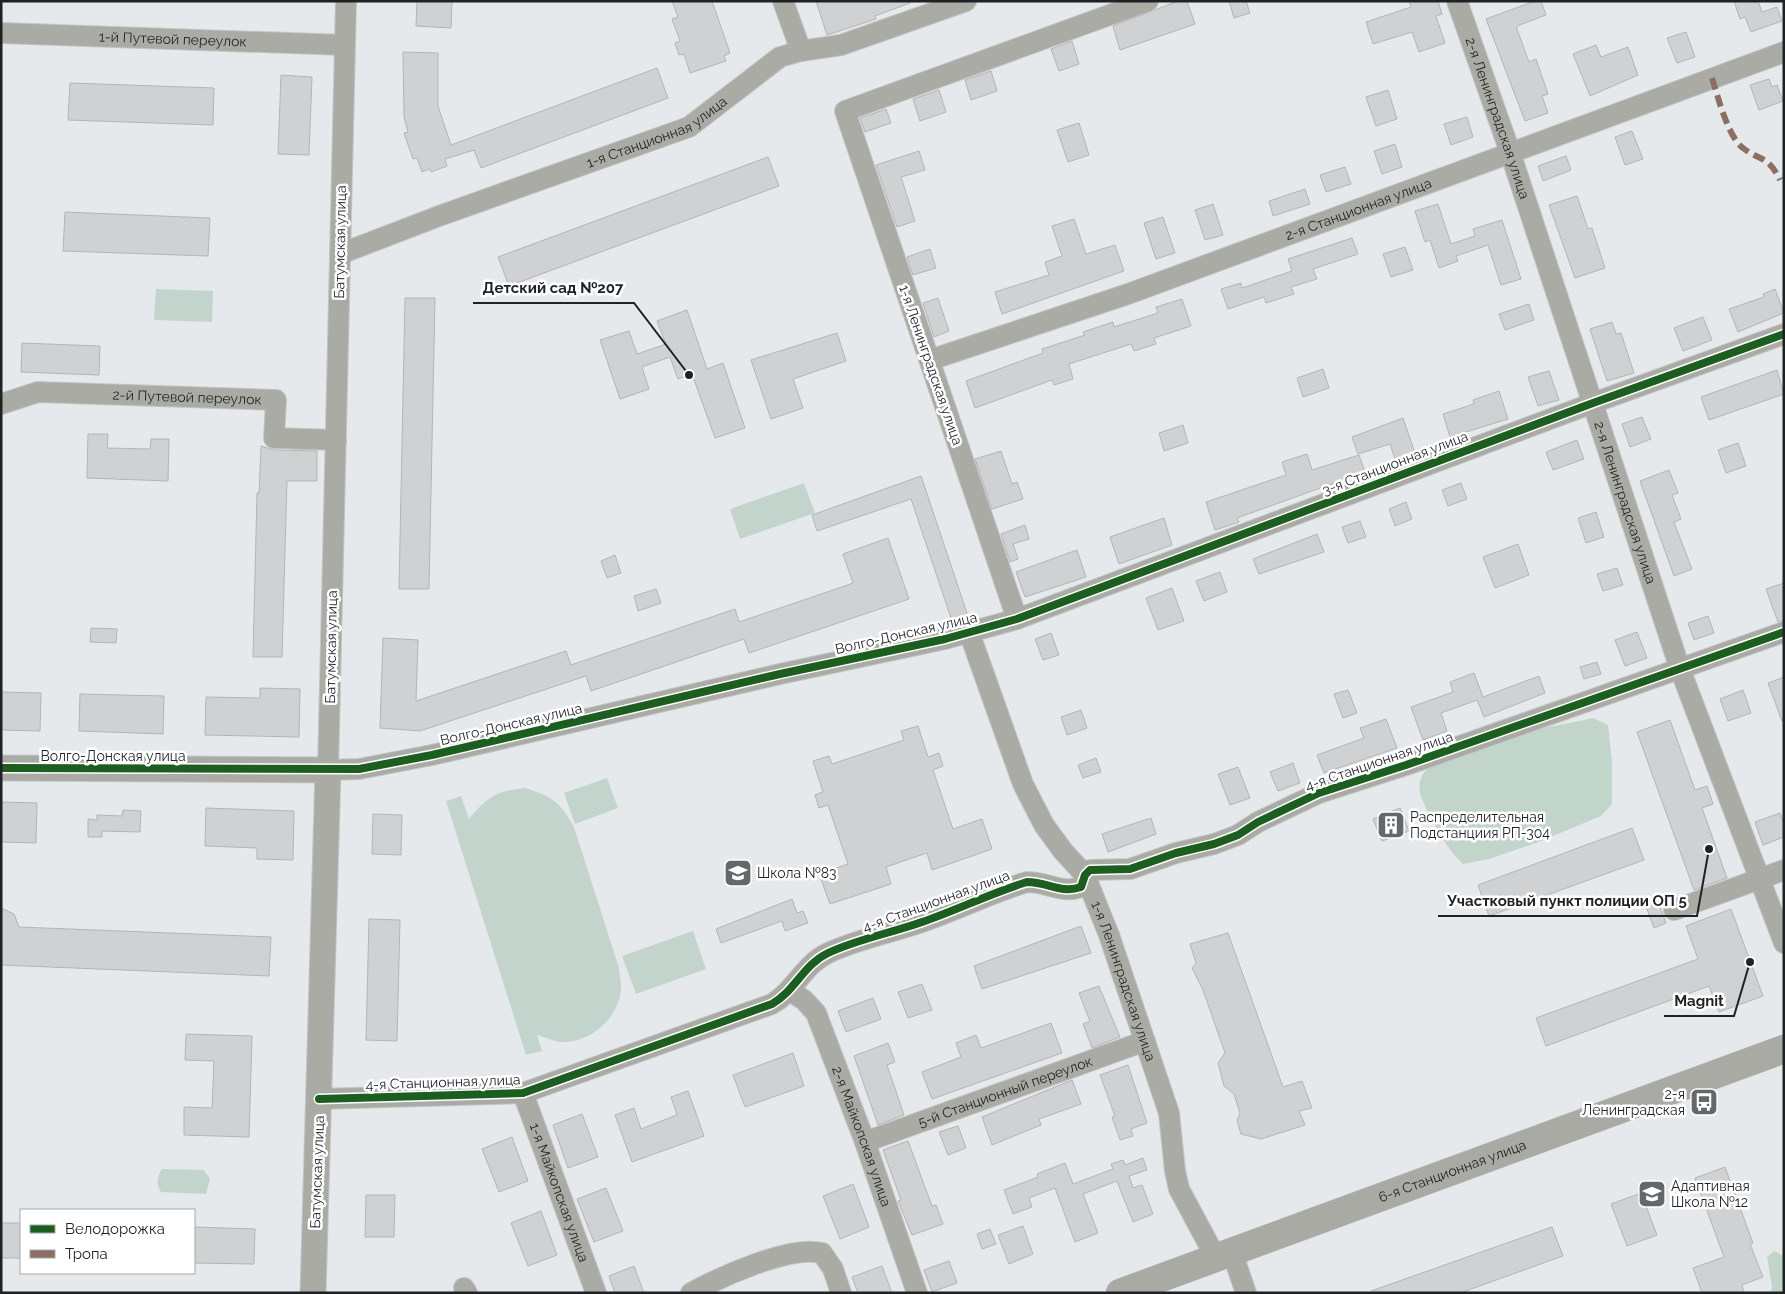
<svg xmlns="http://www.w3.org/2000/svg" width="1785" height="1294" font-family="Raleway,sans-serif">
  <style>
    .green { fill: #c3d4cc }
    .forest { fill: #c2d5cb }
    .building { fill: #d0d1d3; stroke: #b3b4b6 }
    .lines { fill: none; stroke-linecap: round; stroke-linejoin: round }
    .minor-casing { stroke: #c3c5c7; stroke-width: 22 }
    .tertiary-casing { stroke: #c3c5c7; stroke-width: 27 }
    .secondary-casing { stroke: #c3c5c7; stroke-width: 29 }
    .minor { stroke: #aaaba4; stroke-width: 20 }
    .tertiary { stroke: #aaaba4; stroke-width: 25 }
    .secondary { stroke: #a8aaa3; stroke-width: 28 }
    .quiet { stroke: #8d6e63; stroke-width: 6; stroke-dasharray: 12 6; stroke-linecap: butt }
    .cycleway-casing { stroke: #fff; stroke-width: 11 }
    .cycleway { stroke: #1b5e20; stroke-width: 8 }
    .labels { text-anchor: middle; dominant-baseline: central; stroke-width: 5; stroke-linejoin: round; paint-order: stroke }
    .street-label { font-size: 14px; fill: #1f2224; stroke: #fff }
    .poi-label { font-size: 14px; fill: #1f2224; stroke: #fff; text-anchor: start }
    .leader { fill: none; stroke: #1f2224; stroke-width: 2 }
    .callout-dot { fill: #1f2224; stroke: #fff; stroke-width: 2 }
    .callout-label { font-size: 15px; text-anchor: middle; font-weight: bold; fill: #1f2224; stroke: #fff; stroke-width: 5; stroke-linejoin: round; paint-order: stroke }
  </style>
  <rect width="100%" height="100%" fill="#e6e9ec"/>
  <!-- green -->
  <path class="green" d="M156,289l57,2 -1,31 -58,-2z
    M804,483l11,30 -75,26 -10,-30z
    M607,778l11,30 -43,16 -11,-31z
    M525,788c27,8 36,15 49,39l45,141c0,7 3,16 2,23 -5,30 -31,52 -61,51 -7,-1 -16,-5 -23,-7l5,16 -16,4 -80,-254 15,-5 8,23c18,-22 27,-28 56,-31z
    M693,931l13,38 -70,25 -14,-38z
    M162,1169l42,1 6,9 -4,15 -45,-2c-5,-7 -4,-16 1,-23z"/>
  <!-- forest -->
  <path class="forest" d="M1593,718l15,7 4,37v42l-11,12 -60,25 -52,18 -26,5c-16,-14 -24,-32 -34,-50 -5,-11 -13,-23 -8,-36 12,-33 138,-52 172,-60z
    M1774,1251l10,5v37h-14l2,-6 -5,-30z"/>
  <!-- building -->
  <path class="building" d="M417,1h35l-1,27 -35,-2z
    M672,1h40l18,52 -6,3 2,5 -36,12 -6,-19 -5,1 -4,-12 5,-2 -8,-22 6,-2z
    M816,1h94v2l-35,13 1,3 -49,16z
    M1178,1h9l8,23 -75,26 -7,-24z
    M1229,1h17l4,12 -16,5z
    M1409,1h29l4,13 -6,2 9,27 -26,9 -7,-20 -39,12 -7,-22 45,-15z
    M1535,1h6l5,14 -29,11v3l12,33 7,-3 12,35 -6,2 6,17 -23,8 -39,-102z
    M1734,1h24l4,11 15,-5 5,14 -31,11 -6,-15 -5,2z
    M1686,32l9,25 -18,6 -10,-25z
    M1072,41l7,23 -20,7 -8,-22z
    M1596,45l5,12 27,-10 10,28 -48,21 -17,-42z
    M403,52l35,1v53l13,39 206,-77 11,30 -187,70 -7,-18 -29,9 2,7 -16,6 -1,-3 -8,3 -5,-14 -4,1 -9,-26 4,-1 -4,-15z
    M991,71l6,20 -26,9 -6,-20z
    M281,75l31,2 -3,78 -31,-1z
    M1769,79l3,8 5,-2 6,16 -24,9 -9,-25z
    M70,83l144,5 -1,37 -145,-5z
    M939,90l7,22 -26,9 -7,-22z
    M1388,90l9,29 -21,7 -10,-29z
    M886,109l5,14 -26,9 -5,-14z
    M1467,117l6,20 -22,8 -7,-21z
    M1079,123l10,32 -21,7 -11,-32z
    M1632,131l11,28 -18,6 -10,-28z
    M1395,144l7,23 -20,7 -8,-23z
    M919,151l6,19 -24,7 14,44 -18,6 -21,-62z
    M1566,156l5,14 -28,11 -5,-15z
    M768,157l11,29 -270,100 -11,-29z
    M1345,167l6,17 -25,8 -6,-17z
    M1305,189l5,15 -37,12 -4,-15z
    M1577,196l11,33 4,-1 13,40 -30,10 -26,-73z
    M1213,204l10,31 -18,5 -10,-30z
    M1438,204l13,40 24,-8 -2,-7 29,-9 19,59 -20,6 -13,-40 -32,11 2,5 -19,7 -9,-28 -5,2 -10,-31z
    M65,212l145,6 -2,38 -145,-5z
    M1163,217l12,36 -19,6 -12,-36z
    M1074,219l12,35 29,-9 9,26 -122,43 -7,-22 54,-17 -4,-13 17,-6 -10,-30z
    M1352,238l6,16 -45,15 4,10 -26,8 3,7 -28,9 -2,-6 -36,12 -7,-20 20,-6 1,5 50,-17 -4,-12z
    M1405,247l8,23 -22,7 -8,-23z
    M930,249l6,19 -23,7 -6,-18z
    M1775,289l9,24 -46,19 -9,-23 35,-12 -1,-3z
    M405,298h30l-6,291h-30z
    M938,298l11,33 -15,6 -11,-34z
    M1182,299l9,27 -37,12 2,6 -22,7 -3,-7 -62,20 4,15 -19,6 -2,-5 -77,28 -9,-27 77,-28 -1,-4 43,-14 -2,-3 30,-10 1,5 44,-14 -2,-6z
    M1529,304l5,16 -29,10 -6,-16z
    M687,310l20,59 16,-6 22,65 -30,10 -23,-64 -14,5 -8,-22 -28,10 7,22 -29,10 -20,-59 29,-9 8,23 29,-10 -9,-23z
    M1703,317l9,23 -29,11 -9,-23z
    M1612,322l4,12 5,-1 13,40 -27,8 -17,-52z
    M837,333l9,28 -53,18 10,29 -32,11 -20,-59z
    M22,343l78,3 -1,29 -78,-3z
    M1323,369l6,19 -26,9 -6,-19z
    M1777,370l7,24 -75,26 -8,-23z
    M1549,371l10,29 -21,6 -10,-29z
    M1499,391l9,28 -58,18 -7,-23 31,-10 -1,-4z
    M1642,417l9,22 -21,8 -8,-23z
    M1403,418l12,35 -20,6 -5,-15 -32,10 -6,-17z
    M1183,425l5,18 -24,8 -5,-18z
    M88,434h20l-1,14 43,1 1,-10h18l-1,42 -81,-3z
    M1577,440l7,19 -31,11 -7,-18z
    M1738,443l8,23 -20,7 -8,-23z
    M261,446l13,4 43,1v30h-30l-5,176h-29l4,-164h2z
    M1001,451l11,33 5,-2 6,17 -31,10 -17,-50z
    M1307,454l5,16 47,-15 6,17 -128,46 2,4 -24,8 -9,-28 80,-27 -4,-13z
    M1669,470l9,23 -6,2 9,24 -7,3 18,47 -18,7 -34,-95z
    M921,476l47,140 -16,5 -41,-122 -94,32 -5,-16z
    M1461,483l6,16 -19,7 -6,-16z
    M1406,502l6,17 -17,7 -6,-17z
    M1596,512l8,25 -18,6 -8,-25z
    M1164,518l8,27 -53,19 -9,-27z
    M1360,521l6,16 -18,6 -6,-16z
    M1025,525l4,14 -16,5 5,15 -8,3 -9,-28z
    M1317,534l7,18 -65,22 -6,-15z
    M888,538l21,61 -160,54 -5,-14 -153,52 -5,-15 -166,55 -40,-3 3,-90 35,2 -2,61 150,-50 5,14 164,-56 4,13 94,-32 20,-7 -10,-29z
    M1518,544l11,31 -34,13 -12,-31z
    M1077,550l9,27 -61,20 -9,-25z
    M615,555l6,18 -14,5 -6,-17z
    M1617,568l6,17 -20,6 -6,-17z
    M1220,572l7,20 -23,9 -8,-20z
    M1784,583v37l-6,2 -12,-33z
    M1172,588l12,33 -26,9 -12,-32z
    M656,589l5,14 -23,8 -4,-15z
    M1708,616l6,17 -20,7 -6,-17z
    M91,628l26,1 -1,14 -26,-1z
    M1637,632l10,26 -22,8 -10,-26z
    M1051,633l8,22 -16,5 -8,-21z
    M1597,662l4,12 -17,5 -4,-12z
    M1474,673l9,24 56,-21 6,17 -61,24 -7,-17 -36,13 6,18 -24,9 -12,-33 42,-15 -3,-10z
    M1784,677v44h-2l-14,-38z
    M260,688l40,1 -1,48 -94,-2 1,-38 54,1z
    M1348,690l9,23 -14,5 -9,-24z
    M1743,690l8,23 -23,8 -8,-22z
    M1,692l40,1 -1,38 -39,-1z
    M80,694l84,2 -1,38 -84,-3z
    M1081,710l6,18 -20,7 -6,-18z
    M1386,719l11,29 -73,25 -7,-18 47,-17 -4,-10z
    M1670,720l25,70 12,-4 6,18 -11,4 25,70 -33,12 -57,-158z
    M918,726l10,31 11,-4 4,13 -10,4 20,59 29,-10 10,30 -60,21 -5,-17 -41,14 5,17 -61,20 -11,-30 29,-10 -20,-59 -9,3 -4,-13 8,-3 -10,-31 16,-5 3,8 72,-24 -3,-9z
    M1096,758l5,14 -18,6 -5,-13z
    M1293,763l7,20 -22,8 -8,-19z
    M1238,767l12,31 -20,7 -12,-31z
    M1,802l36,1 -1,40 -35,-1z
    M206,808l88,3 -1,49 -36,-1v-11l-52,-2z
    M1400,808l9,23 -27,10 -9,-22z
    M123,810l18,1 -1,21 -38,-1v6h-14v-18l9,1v-5l25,1z
    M1780,813l4,11v13l-21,8 -8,-23z
    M373,814l29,1 -1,40 -29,-1z
    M1151,818l5,16 -48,18 -6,-18z
    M1632,828l12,32 -155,56 -11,-31z
    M792,899l5,14 6,-2 5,12 -23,8 -3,-10 -61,22 -5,-14z
    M1657,899l9,24 -12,5 -9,-24z
    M1,908l13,6 5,13 252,10 -2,39 -268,-11z
    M1731,909l32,87 -44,16 -10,-26 -163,60 -10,-28 162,-59 -12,-33z
    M369,919l31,1 -3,121 -31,-1z
    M1081,926l10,27 -109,36 -8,-23z
    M1228,933l55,154 19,-6 10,27 -13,3 6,14 -44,14 -20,-5 -4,-13 3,-8 -6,-19 -10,-8 -6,-23 7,-10 -22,-63 -11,-22 4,-5 -6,-19z
    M922,984l10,26 -24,8 -10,-26z
    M1099,986l21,51 -28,11 -9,-24 7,-3 -11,-28z
    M873,998l8,21 -35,13 -8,-21z
    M1051,1023l11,30 -130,46 -10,-27 39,-15 -5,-14 20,-8 5,13z
    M186,1034l66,2 -3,101 -65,-2v-28l28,1 2,-47 -29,-1z
    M888,1043l7,19 -8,3 17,50 -26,10 -24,-69z
    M793,1053l11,33 -59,21 -12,-32z
    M1128,1065l19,58 -16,6 2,7 -13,4 -8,-23 3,-1 -15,-41z
    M1072,1080l9,24 -42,15 2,6 -49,20 -10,-28z
    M688,1091l16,45 -72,26 -17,-47 19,-7 7,21 36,-14 -6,-18z
    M582,1114l16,43 -30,11 -15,-43z
    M958,1126l8,22 -18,7 -9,-23z
    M512,1137l16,44 -29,11 -17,-43z
    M908,1141l24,65 4,-1 7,19 -31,11 -14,-34 3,-1 -18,-50z
    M1143,1158l4,12 -18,6 4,12 9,-3 11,29 -20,8 -16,-41 -34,13 15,39 -23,9 -20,-54 -26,10 3,9 -19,7 -9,-24 34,-13 -1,-3 28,-11 8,21 40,-15 -2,-5 12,-4 2,5z
    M1725,1167l28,76 -3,1 13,33 -21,8 2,8h-42l-9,-25 31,-11 -29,-79z
    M853,1184l16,43 -29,12 -17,-43z
    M606,1188l17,43 -29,11 -17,-43z
    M1641,1193l16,42 -30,11 -16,-42z
    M366,1195h29l-1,42h-29z
    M541,1211l16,44 -29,11 -17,-43z
    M1,1223h20v35h-20z
    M1023,1226l10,28 -24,10 -11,-29z
    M194,1227l61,2 -1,35 -60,-1z
    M1552,1227l11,29 -103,37h-89v-2z
    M990,1229l6,15 -14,5 -5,-15z
    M949,1261l8,22 -25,9 -8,-22z
    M634,1266l10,27h-29l-6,-17z
    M882,1266l10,27h-34l-6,-16z"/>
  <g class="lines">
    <defs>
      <g id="minor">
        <path d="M346,1l-18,769 31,-1 73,-14 348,-81 165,-35 72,-20 576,-216 191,-69"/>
        <path d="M783,1l18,50"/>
        <path id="s1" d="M1457,1l53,151 170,517 104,274"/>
        <path id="s2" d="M1,33l344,12"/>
        <path id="s3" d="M340,254l99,-38 250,-89 91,-70 21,-6 40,-6 125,-44"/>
        <path id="s4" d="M930,360l198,-66 656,-242"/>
        <path id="s5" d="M1,404l37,-12 238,8 -2,38 62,2"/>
        <path d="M1017,619l-172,-508 303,-110"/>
        <path id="s6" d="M969,632l54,152 21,41 19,26 22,24 24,60 60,178 6,58 4,18 37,69"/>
        <path d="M1674,910l110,-40"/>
        <path id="s7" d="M790,991l14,9 12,13 49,129 52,151"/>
        <path id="s8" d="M523,1093l73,200"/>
        <path d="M319,1099l204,-6 249,-89c23,-13 31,-39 56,-51 30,-14 63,-20 94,-31 35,-12 69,-29 105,-40 21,0 34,12 54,5l4,-12 5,-5 40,-1 46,-16 38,-9 24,-9 20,-13 61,-29 87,-28 378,-133"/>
        <path id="s9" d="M865,1142l280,-101"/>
        <path d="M1232,1252l14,41"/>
        <path d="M464,1288l3,5"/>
        <path d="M691,1293c29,-16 99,-48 131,-40l11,16 8,24"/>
      </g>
      <path id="tertiary" d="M1,768l327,2 -15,523"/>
      <g id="secondary">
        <path id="s10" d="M1120,1293l664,-244"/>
      </g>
    </defs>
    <!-- minor casing -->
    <use href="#minor" class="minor-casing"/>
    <!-- tertiary casing -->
    <use href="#tertiary" class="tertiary-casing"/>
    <!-- secondary casing -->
    <use href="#secondary" class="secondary-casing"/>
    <!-- minor -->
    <use href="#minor" class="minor"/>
    <!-- tertiary -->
    <use href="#tertiary" class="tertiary"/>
    <!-- secondary -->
    <use href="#secondary" class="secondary"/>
    <!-- quiet -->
    <path class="quiet" d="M1712,78c6,19 16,59 31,70 18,14 24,6 37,32"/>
    <defs>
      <path id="cycleway" d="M1,768l358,1 73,-14 348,-81 165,-35 72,-20 576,-216 191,-69
        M319,1099l204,-6 249,-89c23,-13 31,-39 56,-51 30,-14 63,-20 94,-31 35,-12 69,-29 105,-40 21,0 34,12 54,5l4,-12 5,-5 40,-1 46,-16 38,-9 24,-9 20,-13 61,-29 87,-28 378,-133"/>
    </defs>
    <!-- cycleway casing -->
    <use href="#cycleway" class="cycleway-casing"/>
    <!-- cycleway -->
    <use href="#cycleway" class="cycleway"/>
  </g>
  <!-- icons -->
  <defs>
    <symbol id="building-square" viewBox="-11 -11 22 22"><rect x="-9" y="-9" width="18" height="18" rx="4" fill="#65686a" stroke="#fff"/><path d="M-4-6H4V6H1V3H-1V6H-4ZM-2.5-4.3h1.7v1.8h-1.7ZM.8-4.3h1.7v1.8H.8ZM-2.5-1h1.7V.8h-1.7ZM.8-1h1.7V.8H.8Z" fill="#fff"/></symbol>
    <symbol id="school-square" viewBox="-11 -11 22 22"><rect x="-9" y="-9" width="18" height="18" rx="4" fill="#65686a" stroke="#fff"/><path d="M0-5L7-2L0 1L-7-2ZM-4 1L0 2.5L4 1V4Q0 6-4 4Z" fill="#fff"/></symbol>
    <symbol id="bus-square" viewBox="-11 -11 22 22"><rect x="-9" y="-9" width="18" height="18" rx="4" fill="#65686a" stroke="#fff"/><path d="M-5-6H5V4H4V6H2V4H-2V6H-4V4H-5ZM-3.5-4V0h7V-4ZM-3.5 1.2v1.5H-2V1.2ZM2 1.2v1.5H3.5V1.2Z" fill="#fff"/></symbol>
  </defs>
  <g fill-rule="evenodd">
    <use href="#building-square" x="1375" y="809" width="32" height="32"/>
    <use href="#school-square" x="722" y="857" width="32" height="32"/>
    <use href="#bus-square" x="1688" y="1086" width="32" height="32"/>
    <use href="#school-square" x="1636" y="1178" width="32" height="32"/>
  </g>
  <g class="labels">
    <!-- street labels -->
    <g class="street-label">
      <text stroke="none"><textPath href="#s2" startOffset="172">1-й Путевой переулок</textPath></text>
      <text stroke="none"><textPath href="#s1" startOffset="124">2-я Ленинградская улица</textPath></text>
      <text stroke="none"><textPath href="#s3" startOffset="340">1-я Станционная улица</textPath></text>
      <text stroke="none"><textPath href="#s4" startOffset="454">2-я Станционная улица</textPath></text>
      <text transform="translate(340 242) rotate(-89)">Батумская улица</text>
      <text transform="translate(931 365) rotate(71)">1-я Ленинградская улица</text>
      <text stroke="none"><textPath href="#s5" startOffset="188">2-й Путевой переулок</textPath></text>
      <text transform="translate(1395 463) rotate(-21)">3-я Станционная улица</text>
      <text stroke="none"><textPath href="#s1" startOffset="529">2-я Ленинградская улица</textPath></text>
      <text transform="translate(906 633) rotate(-13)">Волго-Донская улица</text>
      <text transform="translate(331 647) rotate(-89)">Батумская улица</text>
      <text transform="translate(511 724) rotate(-13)">Волго-Донская улица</text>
      <text x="113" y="756">Волго-Донская улица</text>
      <text transform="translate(1379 761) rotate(-19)">4-я Станционная улица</text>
      <text transform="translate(936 901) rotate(-20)">4-я Станционная улица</text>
      <text stroke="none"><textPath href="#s6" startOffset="385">1-я Ленинградская улица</textPath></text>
      <text transform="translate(443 1082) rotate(-2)">4-я Станционная улица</text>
      <text stroke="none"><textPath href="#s9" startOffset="149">5-й Станционный переулок</textPath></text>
      <text stroke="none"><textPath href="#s7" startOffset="166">2-я Майкопская улица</textPath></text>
      <text stroke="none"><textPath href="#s10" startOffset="354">6-я Станционная улица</textPath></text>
      <text transform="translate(317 1172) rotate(-88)">Батумская улица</text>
      <text stroke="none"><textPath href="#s8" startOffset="106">1-я Майкопская улица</textPath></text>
    </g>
    <!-- poi labels -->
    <g class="poi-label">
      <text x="1410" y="817">Распределительная<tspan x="1410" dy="16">Подстанциия РП-304</tspan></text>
      <text x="757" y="873">Школа №83</text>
      <text x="1685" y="1094" text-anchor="end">2-я<tspan x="1685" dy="16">Ленинградская</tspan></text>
      <text x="1671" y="1186">Адаптивная<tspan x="1671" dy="16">Школа №12</tspan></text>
    </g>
  </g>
  <!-- callouts -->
  <path class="leader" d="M689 375L634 303H473M1709 849L1697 916H1438M1750 962L1734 1016H1664"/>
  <g class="callout-dot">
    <circle cx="689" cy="375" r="5"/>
    <circle cx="1709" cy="849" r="5"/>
    <circle cx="1750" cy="962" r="5"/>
  </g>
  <g class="callout-label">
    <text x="553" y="293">Детский сад №207</text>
    <text x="1567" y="906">Участковый пункт полиции ОП 5</text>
    <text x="1699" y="1006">Magnit</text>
  </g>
  <!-- border -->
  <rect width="1785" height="1294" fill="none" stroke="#1f2224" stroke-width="5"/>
  <!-- legend -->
  <rect x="20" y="1209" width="175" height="65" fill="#ffffff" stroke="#a5a7a7"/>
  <rect x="30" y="1225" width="25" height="8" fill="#1b5e20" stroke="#a5a7a7"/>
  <text x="65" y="1234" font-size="15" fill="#1f2224">Велодорожка</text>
  <rect x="30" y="1250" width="25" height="8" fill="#8d6e63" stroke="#a5a7a7"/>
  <text x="65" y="1259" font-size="15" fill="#1f2224">Тропа</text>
</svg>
